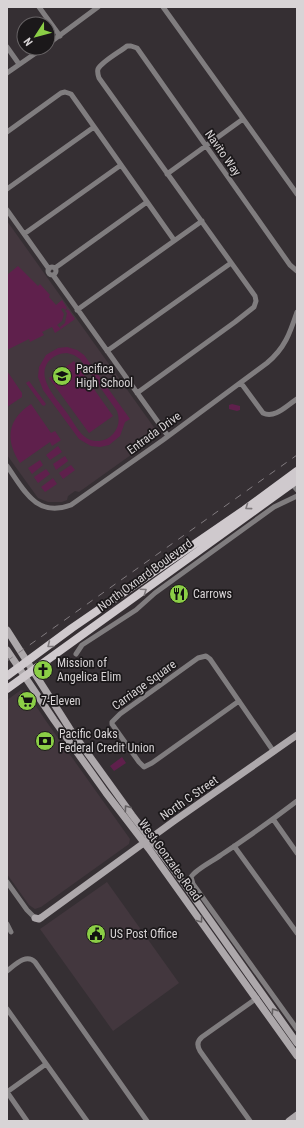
<svg xmlns="http://www.w3.org/2000/svg" width="304" height="1128" font-family="'Roboto Condensed',sans-serif">
  <style>
    .built { fill: #43373e }
    .green { fill: #5f204c; fill-rule: evenodd }
    .lines { fill: none; stroke-linecap: round; stroke-linejoin: round }
    .street { stroke: #807d7f; stroke-width: 5 }
    .secondary { stroke: #ada8ab; stroke-width: 7 }
    .primary { stroke: #cfc9cd; stroke-width: 8 }
    .rail { stroke: #817b7f; stroke-width: 1; stroke-dasharray: 7 7; stroke-linecap: butt }
    .oneway { stroke: #7e797c }
    .oneway2 { stroke: #646062 }
    .labels { text-anchor: middle; dominant-baseline: central; stroke-width: 3.5; stroke-linejoin: round; paint-order: stroke }
    .street-label { font-size: 12px; fill: #d8d4d6; stroke: #1b181a }
    .poi-label { font-size: 12px; fill: #d8d4d6; stroke: #1b181a; text-anchor: start }
  </style>
  <rect width="100%" height="100%" fill="#352f33"/>
  <!-- built -->
  <path class="built" d="M7,221l151,212 -1,3 -3,2 -4,1 -7,5 -1,3 -63,45 -4,-1 -7,5 -1,4 -5,2h-14l-10,-4 -31,-43z
    M21,690l5,1 20,30 84,118 -1,5 -88,63 -6,2 -6,-4 -22,-31v-174z
    M107,882l72,101 -66,48 -73,-102z"/>
  <!-- green -->
  <path class="green" d="M18,266l20,20 2,-2 10,11 -1,2 7,8 6,-5 5,8 -2,2 -2,-2 -2,1 3,5 -2,7 -5,4 4,4 -6,4 -3,-6 -10,5 2,3 -14,7 -1,-3 -22,11v-75z
    M68,309l7,10 -14,10 -1,-2 5,-4 2,-10 -2,-2z
    M67,347l10,3 7,5 46,64 -5,3 -5,14 -11,9 -9,2 -9,-1 -12,-7 -36,-49 -5,-13 1,-10 7,-12 12,-7zM67,353l7,2 6,4 37,52c3,8 2,17 -4,23 -6,7 -16,9 -25,5 -9,-5 -15,-18 -21,-26 -10,-14 -31,-34 -19,-51 5,-6 12,-9 19,-9z
    M74,361l39,55 -24,17 -40,-55z
    M7,371l15,22v4l-15,10z
    M29,381l17,23 -2,2 -2,-1 -16,-22z
    M31,404l20,29 4,-2 6,9 -9,6 -2,-4 -30,21c-15,-23 -13,-43 11,-59z
    M232,404l8,2v4l-3,1 -8,-2v-4z
    M58,446l4,6 -12,8 -4,-5z
    M65,456l3,5 -12,9 -3,-6z
    M40,460l3,5 -11,9 -4,-6z
    M71,465l4,5 -12,9 -4,-6z
    M46,469l4,5 -12,9 -4,-6z
    M53,478l4,6 -12,8 -4,-5z
    M122,757l4,6 -12,8 -4,-5z"/>
  <g class="lines">
    <!-- street -->
    <path class="street" d="M39,7l21,29
      M163,7l134,187
      M48,44l50,-37
      M7,47l12,17
      M7,73l36,-25
      M7,132l54,-39 4,-1 6,2 103,146
      M167,174l76,-55
      M7,189l87,-62
      M7,210l42,59
      M24,234l97,-69
      M48 271a4 4 0 1 1 8 0a4 4 0 1 1-8 0Z
      M55,268l92,-66
      M53,275l115,161
      M77,310l125,-89
      M107,351l124,-88
      M241,383l22,30c12,6 24,-8 34,-14
      M137,393l98,-71 19,-15 2,-6 -1,-5 -156,-218c-1,-3 -2,-6 -1,-9 3,-7 23,-18 29,-23h4l6,2 153,217 7,6
      M7,466c17,24 29,52 64,39l92,-65 104,-77c18,-15 23,-30 30,-51
      M292,484l5,6
      M76,654l6,-9 54,-35 19,-17 119,-86 23,-11
      M239,701l-87,62 -8,4 -5,-5 -27,-38v-2l8,-8 78,-56 8,-2 4,3 64,93
      M297,801c-25,19 -50,37 -76,54 -8,6 -25,14 -30,22l2,7 104,145
      M273,819l24,34
      M234,846l63,87
      M7,882l20,28 8,8
      M7,924l4,8
      M7,971c8,-6 19,-18 28,-9l112,159
      M7,1009l80,112
      M27,1121l-20,-29 39,-28
      M250,1121l-50,-70c-3,-5 -3,-10 2,-14l55,-39"/>
    <!-- secondary -->
    <path class="secondary" d="M7,630l63,99 62,86 51,67 114,161
      M7,650l47,70 52,73 43,56 148,207
      M35,918l4,1 3,-2 132,-96 123,-86
      M289,1121l8,-6"/>
    <!-- primary -->
    <path class="primary" d="M7,676l65,-48 172,-118 53,-39
      M7,689l290,-209"/>
    <!-- rail -->
    <path class="rail" d="M7,661l290,-206"/>
  </g>
  <!-- one-way arrows -->
  <defs><path id="oneway-chevron" d="M-2-3.5L2.5 0L-2 3.5" fill="none" stroke-width="1.6" stroke-linecap="round" stroke-linejoin="round"/></defs>
  <g class="oneway">
    <use href="#oneway-chevron" transform="translate(248 507) rotate(144)"/>
    <use href="#oneway-chevron" transform="translate(144 591) rotate(-35)"/>
    <use href="#oneway-chevron" transform="translate(50 645) rotate(142)"/>
  </g>
  <g class="oneway2">
    <use href="#oneway-chevron" transform="translate(127 808) rotate(-126)"/>
    <use href="#oneway-chevron" transform="translate(200 920) rotate(54)"/>
    <use href="#oneway-chevron" transform="translate(274 1011) rotate(-125)"/>
  </g>
  <!-- icons -->
  <defs>
    <symbol id="school-disc" viewBox="-11 -11 22 22"><circle r="9.5" fill="#8bce46" stroke="#1b181a"/><path d="M0-5L7-2L0 1L-7-2ZM-4 1L0 2.5L4 1V4Q0 6-4 4Z" fill="#111"/></symbol>
    <symbol id="restaurant-disc" viewBox="-11 -11 22 22"><circle r="9.5" fill="#8bce46" stroke="#1b181a"/><path d="M-5-6h1v4h1v-4h1v4h1v-4h1v5L-1.5 .5V6h-2V.5L-5-1ZM5-6V6H3V1.5H1.5Q1.5-4 5-6Z" fill="#111"/></symbol>
    <symbol id="church-disc" viewBox="-11 -11 22 22"><circle r="9.5" fill="#8bce46" stroke="#1b181a"/><path d="M-1.2-6h2.4v3.5h3.3v2.4h-3.3V6h-2.4V-.1h-3.3v-2.4h3.3Z" fill="#111"/></symbol>
    <symbol id="supermarket-disc" viewBox="-11 -11 22 22"><circle r="9.5" fill="#8bce46" stroke="#1b181a"/><path d="M-6-5.5h2.5l.6 2H6L4.5 2H-2.5L-4.4-4H-6ZM-1.5 3.2a1.3 1.3 0 1 0 .1 0ZM3 3.2a1.3 1.3 0 1 0 .1 0Z" fill="#111"/></symbol>
    <symbol id="bank-disc" viewBox="-11 -11 22 22"><circle r="9.5" fill="#8bce46" stroke="#1b181a"/><path d="M-6-4H6V4H-6ZM0-2.3a2.3 2.3 0 1 0 0 4.6a2.3 2.3 0 1 0 0-4.6Z" fill="#111"/></symbol>
    <symbol id="civic-disc" viewBox="-11 -11 22 22"><circle r="9.5" fill="#8bce46" stroke="#1b181a"/><path d="M-.6-6.5H3V-4.5H.6V-3L4-1V1h2V6H-6V1h2V-1L-.6-3ZM-1.2 2.5V6h2.4V2.5Z" fill="#111"/></symbol>
  </defs>
  <g fill-rule="evenodd">
    <use href="#school-disc" x="51" y="365" width="22" height="22"/>
    <use href="#restaurant-disc" x="168" y="583" width="22" height="22"/>
    <use href="#church-disc" x="32" y="659" width="22" height="22"/>
    <use href="#supermarket-disc" x="16" y="690" width="22" height="22"/>
    <use href="#bank-disc" x="34" y="730" width="22" height="22"/>
    <use href="#civic-disc" x="85" y="923" width="22" height="22"/>
  </g>
  <g class="labels">
    <!-- street labels -->
    <g class="street-label">
      <text transform="translate(223 153) rotate(55)">Navito Way</text>
      <text transform="translate(154 433) rotate(-36)">Entrada Drive</text>
      <text transform="translate(145 575) rotate(-36)">North Oxnard Boulevard</text>
      <text transform="translate(144 685) rotate(-36)">Carriage Square</text>
      <text transform="translate(189 798) rotate(-35)">North C Street</text>
      <text transform="translate(170 860) rotate(54)">West Gonzales Road</text>
    </g>
    <!-- poi labels -->
    <g class="poi-label">
      <text x="76" y="369">Pacifica<tspan x="76" dy="14">High School</tspan></text>
      <text x="193" y="594">Carrows</text>
      <text x="57" y="663">Mission of<tspan x="57" dy="14">Angelica Elim</tspan></text>
      <text x="41" y="701">7-Eleven</text>
      <text x="59" y="734">Pacific Oaks<tspan x="59" dy="14">Federal Credit Union</tspan></text>
      <text x="110" y="934">US Post Office</text>
    </g>
  </g>
  <!-- border -->
  <rect width="304" height="1128" fill="none" stroke="#d8d4d6" stroke-width="16"/>
  <!-- north arrow -->
  <g transform="translate(36 36) rotate(234)"><circle r="19" fill="#1b181a" stroke="#676365"/>
  <path d="M0-3L7 15L0 10L-7 15Z" fill="#8bce46"/>
  <text y="-6" font-size="11" font-weight="bold" text-anchor="middle" fill="#d8d4d6">N</text>
  </g>
</svg>
